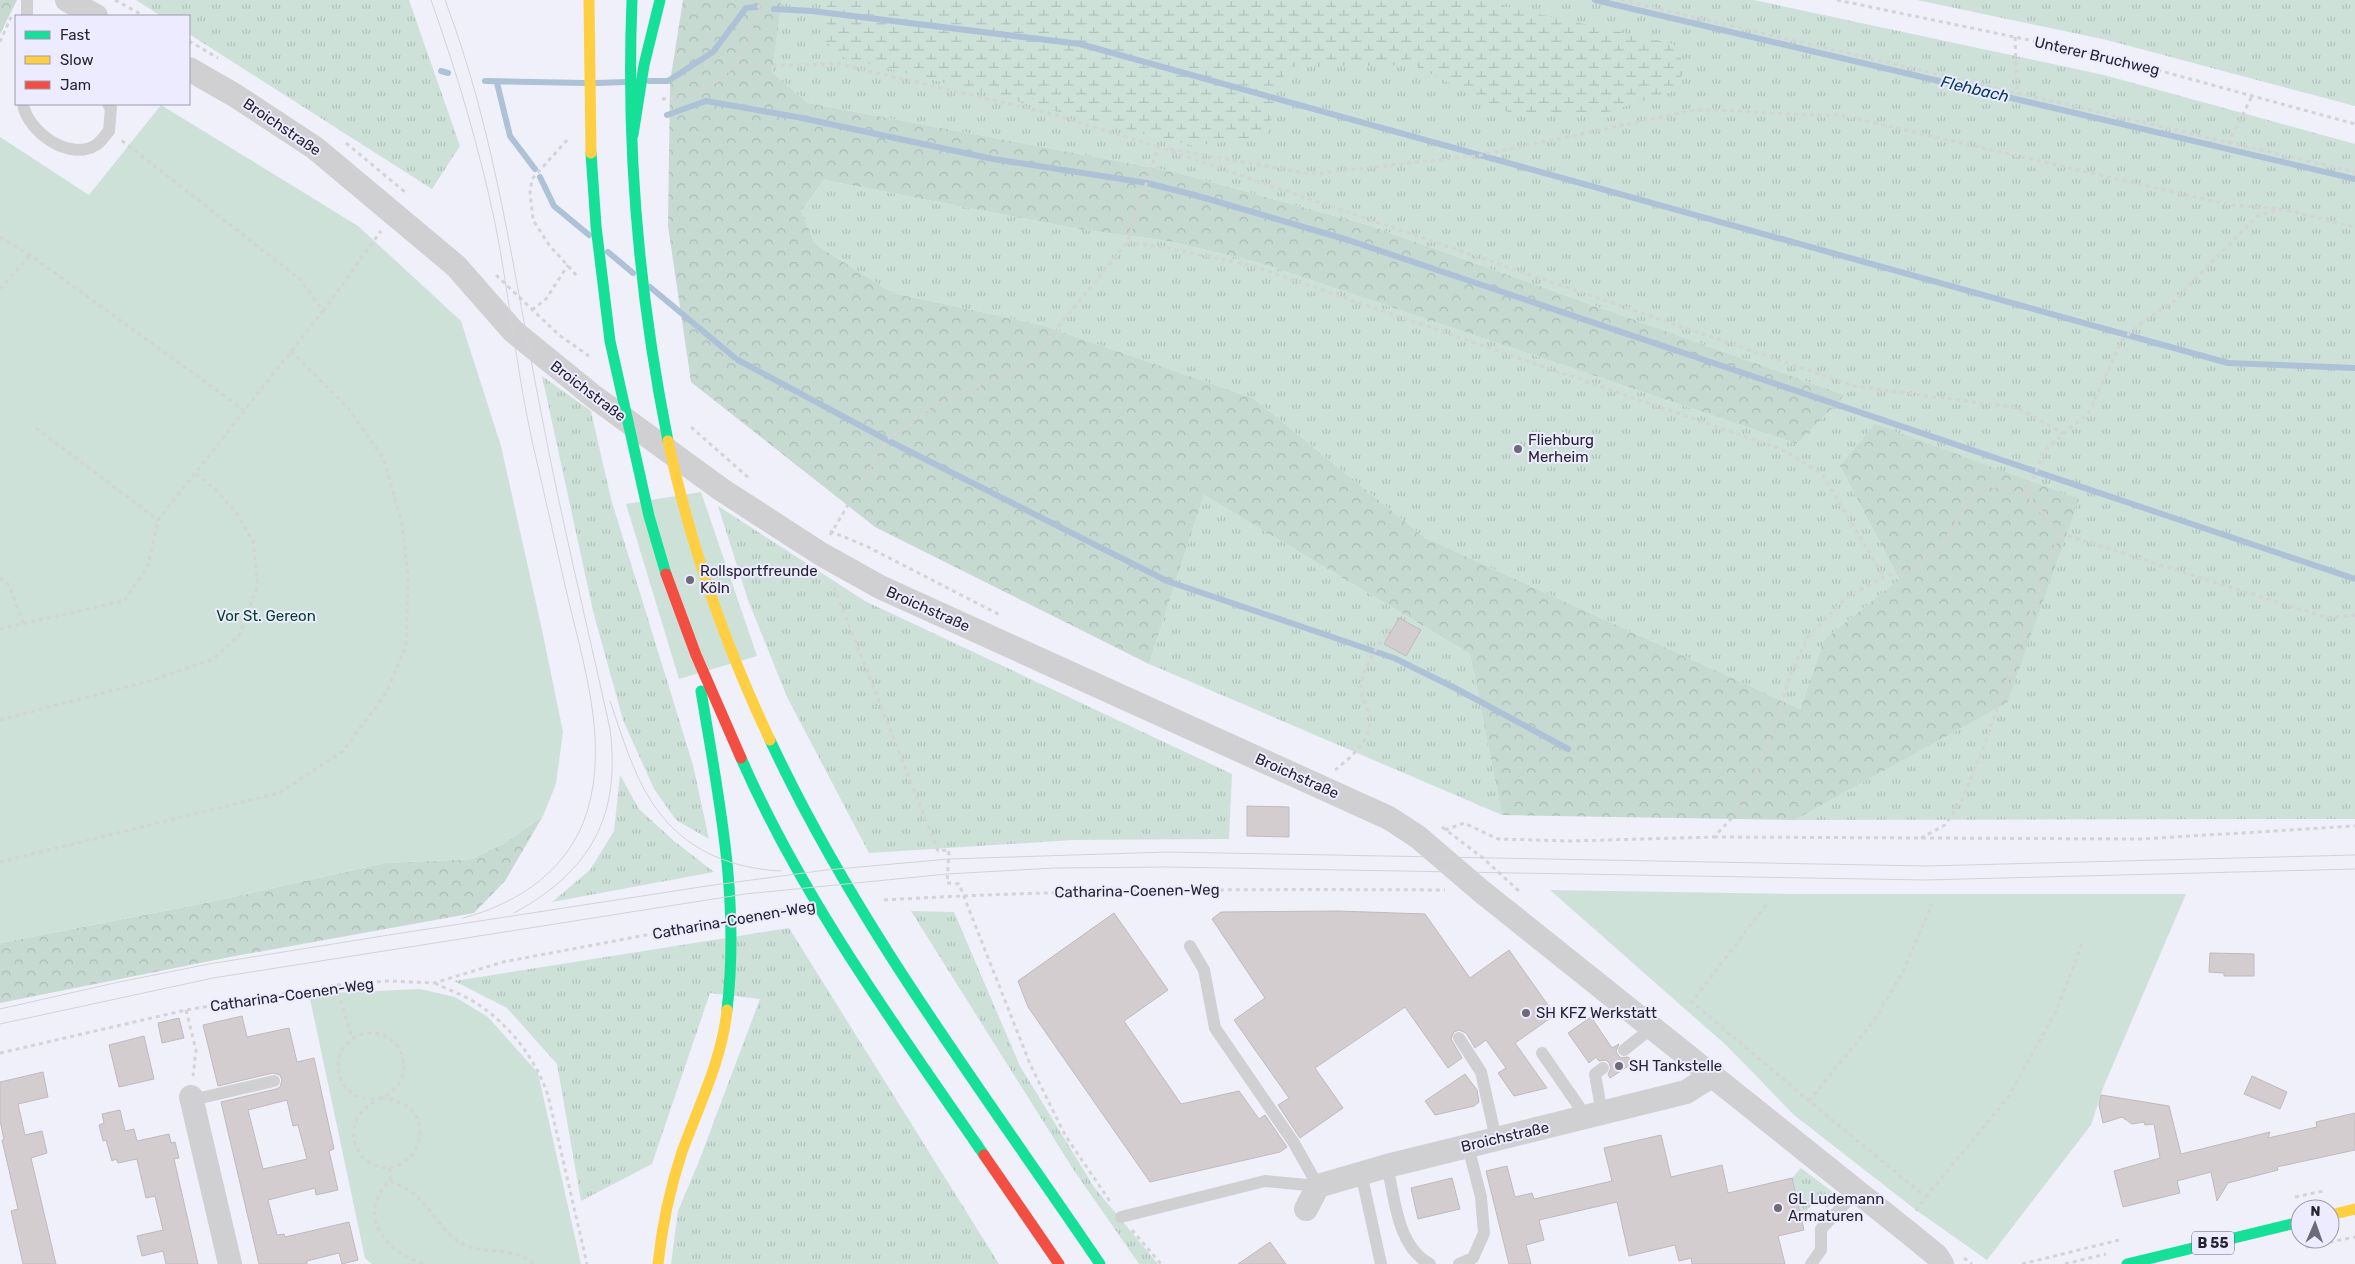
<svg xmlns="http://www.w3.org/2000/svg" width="2355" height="1264" font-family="Rubik,sans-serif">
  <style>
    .grass { fill: url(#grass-tufts) }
    .forest { fill: url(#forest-crowns) }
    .wetland { fill: url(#wetland-marsh) }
    .green { fill: #cde1d9 }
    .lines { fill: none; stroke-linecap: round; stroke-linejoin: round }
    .stream { stroke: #adc2d6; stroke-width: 6 }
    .building { fill: #d4cdd0; stroke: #c0babd; fill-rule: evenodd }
    .path { stroke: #d4d3d7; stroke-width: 3; stroke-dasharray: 4 4; stroke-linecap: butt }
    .lane { stroke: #d0d0d3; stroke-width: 12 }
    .street { stroke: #d0d0d3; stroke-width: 24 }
    .fast { stroke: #16e098; stroke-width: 11 }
    .slow { stroke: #ffcf43; stroke-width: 11 }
    .jam { stroke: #f24e42; stroke-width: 11 }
    .tram { stroke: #d3d3d6; stroke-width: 1 }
    .poi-dot { fill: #6d6b77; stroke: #edebff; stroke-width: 2 }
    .labels { text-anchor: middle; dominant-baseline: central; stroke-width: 4; stroke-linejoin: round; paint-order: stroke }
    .shield { fill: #edebff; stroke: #62606e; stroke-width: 1 }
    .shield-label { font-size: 14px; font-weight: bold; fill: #262430 }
    .street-label { font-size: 15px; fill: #262430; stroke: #edebff }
    .poi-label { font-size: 15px; fill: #262430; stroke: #edebff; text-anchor: start }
    .park-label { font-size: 15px; fill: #014327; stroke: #edebff }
    .water-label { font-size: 16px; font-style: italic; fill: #043f60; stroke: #edebff }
  </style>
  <defs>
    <pattern id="grass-tufts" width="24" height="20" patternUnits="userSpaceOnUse" patternTransform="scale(1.25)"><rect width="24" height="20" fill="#cde1d9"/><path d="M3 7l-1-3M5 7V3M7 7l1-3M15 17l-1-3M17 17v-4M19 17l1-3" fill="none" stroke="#b0c1bb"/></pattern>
    <pattern id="forest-crowns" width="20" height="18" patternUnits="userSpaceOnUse" patternTransform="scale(1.25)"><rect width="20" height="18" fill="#c7dad2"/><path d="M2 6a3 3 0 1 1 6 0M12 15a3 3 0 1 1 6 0" fill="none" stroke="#abbbb5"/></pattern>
    <pattern id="wetland-marsh" width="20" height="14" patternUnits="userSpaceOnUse" patternTransform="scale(1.25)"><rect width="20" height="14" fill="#cde1d9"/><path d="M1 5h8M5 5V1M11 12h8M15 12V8" fill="none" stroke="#b0c1bb"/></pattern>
  </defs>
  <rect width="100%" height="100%" fill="#f0f0fa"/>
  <!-- grass -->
  <path class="grass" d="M136,0h273l51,146 -28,43 -243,-155v-18h-28z
    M782,0h972l350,75 251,69v675l-560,1 212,-117 -167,-237 59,113 -75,61 -24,69 -376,-172 -171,-139 -211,-73 -149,-32 -78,-49 -14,-33 23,-31 254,49 90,12 92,22 537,181 48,-49 -477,-170 -197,-54 -363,-68 -36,-31z
    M1917,0h438v106l-248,-66z
    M542,376l49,35 20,88 82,266 16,74 -33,-19 -22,-31 -31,-69 -30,-109z
    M1204,495l266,159 32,161 -353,-151z
    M718,506l147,95 367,173 -3,65 -156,1 -204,13 -82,-156 -39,-97z
    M620,775l19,34 35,32 40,31 -162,30 38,-32 24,-39z
    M911,911l43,1 66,154 74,121 64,77h-19l-66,-95z
    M789,928l210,336h-328l7,-53 21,-50 61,-162 -50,-6 -58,171 -71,37 -24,-137 -50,-56 -53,-27z
    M1801,1168l37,28 -11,12 -11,-8 -9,10 7,7 -12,2 -10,-41z"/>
  <!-- forest -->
  <path class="forest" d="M0,0h17l-17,34z
    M683,0h99l-10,72 36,31 363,68 197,54 477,170 -48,49 -537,-181 -92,-22 -90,-12 -254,-49 -23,31 14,33 78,49 149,32 211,73 171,139 376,172 24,-69 75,-61 -59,-113 35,-42 204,75 -72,204 -212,117 -293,-5 -32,-161 -266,-159 -55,169 -274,-137 -184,-145 -23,-156 2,-144z
    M543,816l-38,65 -31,32 -244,44 -230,46v-60l210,-41 175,-39 87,-4 31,-15z"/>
  <!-- wetland -->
  <path class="wetland" d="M827,0h649l198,44 12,25 -15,23 -63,20 -96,2 -99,-49 -127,2 -19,69 -73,10 -352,-89 -16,-15z"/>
  <!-- green -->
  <path class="green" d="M161,105l197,121 103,95 40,125 40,179 22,107 -7,52 -13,32 -40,28 -31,15 -87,4 -175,39 -210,41v-806l89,58z
    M701,492l56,164 -78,23 -53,-175z
    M1550,890l246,4h390l-83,194 -12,37 -104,135 -71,-50 -122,-95 -67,-69z
    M420,989l35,8 33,20 50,56 43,191h-209l-7,-6 -56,-264z"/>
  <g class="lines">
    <!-- stream -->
    <path class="stream" d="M1595,0l760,179
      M774,9l38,2 268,33 1148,319 127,5
      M441,71l7,2
      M485,81l99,2
      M649,81h19l45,-29 33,-44 10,-1
      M497,83l13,53 25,33
      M596,83l30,-1
      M667,115l39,-14 91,16 196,42 154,24 51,13 150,44 1007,339
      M540,177l14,29 35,29
      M608,252l25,21
      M650,287l84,70
      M738,360l149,80 280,141 227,77 63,31 111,60"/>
  </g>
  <!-- building -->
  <path class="building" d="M1399,618l22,12 -15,26 -22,-12z
    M1247,806l42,1v30l-42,-1z
    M1338,911l87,3 45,64 39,-28 46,65 -40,28 32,45 -33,8 -16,-23 8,-5 -20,-28 -11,8 -9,-15 -7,-3 -5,2 -3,7 11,19 -14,10 -43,-61 -90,61 28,40 -43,30 -22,-33 11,-7 -55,-78 31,-22 -53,-79 9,-7z
    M1114,913l54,77 -44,31 57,83 58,-13 20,28 6,-4 22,32 -7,5 -130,30 -122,-175 -10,-26z
    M2210,953l44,1v22h-30v-3l-15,-1z
    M242,1016l5,21 42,-9 8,34 17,-4 20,91 -5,2 9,39 -22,5 -1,-7 -47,12 9,35 7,-1 1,3 64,-15 9,38 -16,4 -3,-11 -32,8v3h-48l-38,-162 55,-13 4,-2 2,-7 -2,-5 -7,-2 -55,13 -15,-61zM287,1100l6,26 5,-1 9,34 -44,10 -15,-59z
    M1591,1017l21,31 7,-4 -3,7 2,4 3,3 7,-1 5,6 -23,15 -2,-4 3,-6 -2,-5 -3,-3 -7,1 -3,-4 -7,6 -21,-30z
    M179,1018l5,20 -22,5 -4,-20z
    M144,1036l10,43 -35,8 -10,-42z
    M43,1072l5,25 -30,7 7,31 17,-4 5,22 -16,5 25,106h-33l-12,-53 7,-2 -16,-69h2l-4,-20v-38z
    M1465,1074l12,16 2,12 -5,4 -39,9 -10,-14z
    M2252,1076l35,16 -7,17 -36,-15z
    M2101,1095l68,11 12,48 89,-22 -2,6 49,-11 -1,-5 39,-9v37l-78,17 1,3 -50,13 -11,18 -6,-29 -34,9 3,12 -57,14 -9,-36 46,-13 -6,-34 -9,1 -1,-3 -12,2 -10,-7 -19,6 -4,-18z
    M120,1110l5,21 9,-2 3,12 32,-7 2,9 4,-1 4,16 -5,1 24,105h-32l-3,-13 -21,5 -5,-20 26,-6 -8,-34 -9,2 -9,-39 -19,4 -2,-4 -4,2 -6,-21 -3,1 -4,-16 5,-2 -2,-9z
    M1661,1135l10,42 51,-12 6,28 64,-15 12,52 -26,6 7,28h-93l-1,-6 -12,3 -4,-16 -46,11 -12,-54 -78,18 5,20 -18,5 5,19h-22l-23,-93 21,-5 8,31 17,-4 2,6 78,-18 -8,-33z
    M1452,1178l8,31 -42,10 -7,-31z
    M1270,1242l16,22h-48z"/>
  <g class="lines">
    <!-- path -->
    <path class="path" d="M115,0l29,16
      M1621,0l734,172
      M1837,0l269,56 249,68
      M2015,37l2,57
      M189,41l29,17
      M0,42l11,-25
      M733,66l106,-2 209,49 111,34
      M662,99c27,-1 60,-14 74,-38 5,-7 8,-16 12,-24 6,-13 11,-23 11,-37
      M567,140l-35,39 -2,13 3,28 16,25 29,32
      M346,143l59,49
      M2228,144l24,-48
      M1170,149l141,25 170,-19 214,-45c49,-1 96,7 145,5l390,90 51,4
      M0,237l30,18 214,155
      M1127,243l36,4 90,19 528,183 41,25 62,103
      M496,275l63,60 30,21
      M0,289l30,-34
      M532,310l14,-11 22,-34
      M323,311l58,-80
      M691,427l59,52
      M36,428l122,92
      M2027,494l17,-43 45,-39 33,-72 24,-21 26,-16 85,-87 24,-7 74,18
      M830,531l36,15 136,70
      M830,535l57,-95 46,-34 93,-40 101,-123 31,-96 696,239 164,22 46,26
      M0,578l9,7 14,38
      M834,587l104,264 11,-1 -2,33 12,1 71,180 35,71 46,68
      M0,629l124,-28 24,-35 10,-46 165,-209 -22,-31 -180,-140
      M0,720l156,-41 57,-20 27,-25 18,-50 -5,-43 -16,-27 -20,-23 -22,-18
      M1335,770c15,-12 36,-29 35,-50 0,-11 -11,-23 -9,-34 3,-22 18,-41 30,-59
      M1442,827l41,31 37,34
      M1445,830l19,-7 34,16 72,2 144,-4 26,-28 39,-94 10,-37 18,-40 40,-41 37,-20 33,-10 31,-31 28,-46 15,-4 36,8 32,39 269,85 27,-3
      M1714,837l428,2 213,-13
      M1921,838l24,-13 18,-27 22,-55 74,-210
      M0,862l279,-69 64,-42 43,-58 20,-46 2,-71 -6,-52 -18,-65 -36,-51 -57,-57
      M884,900c187,-11 374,-11 561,-10
      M1766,905l-74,97 117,99 117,96 -10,14
      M755,914l38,-6
      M435,983c13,7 29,12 41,20 34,22 59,55 72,92l39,169
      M336,985l16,53
      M186,1010l10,40 -3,26
      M338 1066a33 33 0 1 1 66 0a33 33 0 1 1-66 0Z
      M0,1053l186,-43 150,-25 53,-4 45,2 69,-21 207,-39
      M381,1098c75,7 27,102 -20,58 -2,-2 -3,-6 -5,-10 -9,-22 6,-39 25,-48z
      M1809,1101l64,-79 30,-50 29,-68
      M390,1168v13c-36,34 -3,73 35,83
      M390,1181c7,4 14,6 21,11 21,14 29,41 54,53 22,10 45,0 69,19
      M1926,1197l83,-101 48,-87 26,-68
      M2295,1197l28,-6
      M1132,1230l29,34
      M2306,1247l49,-10
      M1964,1258l8,6
      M2022,1264l97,-24
      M2065,1264l41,-10"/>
    <!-- lane -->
    <path class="lane" d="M27,16v-16
      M23,104c4,27 46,58 73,41 5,-3 9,-10 13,-14l2,-23 -3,-4
      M1190,946l14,24 11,58 79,115 24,43
      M1459,1038l22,34 15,67
      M1624,1050l29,-23
      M1542,1053l45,65
      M192,1100l82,-19
      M1602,1114l-7,-40 8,-6
      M1387,1166c8,32 10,81 43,98
      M1361,1173l20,91
      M1121,1217l144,-36 53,5
      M1459,1264l14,-6 11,-25 -3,-36 -13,-51
      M1811,1264l10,-14v-21l36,-38"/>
    <!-- street -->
    <path class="street" d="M67,0l29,16
      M189,69l47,27 79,52 141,118 57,65 80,65 129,94 99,64 59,33 509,231 29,19 63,54 428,342 27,22 6,9
      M191,1097l39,167
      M1306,1209l12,-23 69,-20 299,-74 27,-17"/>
    <!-- fast -->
    <path class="fast" d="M632,0c-6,147 7,296 36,441
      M633,135l11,-70 16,-65
      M591,153l5,73 14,115 39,175 17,58
      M701,691c18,108 39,209 26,319
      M770,740c87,187 215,354 330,524
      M741,758c62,142 156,270 243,397
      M2127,1264l173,-42"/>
    <!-- slow -->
    <path class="slow" d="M589,0l2,153
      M668,441c22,103 57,204 102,299
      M2330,1215l25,-6
      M658,1264c4,-38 12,-76 24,-112 17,-47 40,-92 45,-142"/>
    <!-- jam -->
    <path class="jam" d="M666,574l30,81 45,103
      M984,1155l75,109"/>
    <!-- tram -->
    <path class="tram" d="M431,0c26,73 48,147 64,223 14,70 21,143 36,213 12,53 24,105 36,158 16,69 42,147 20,218 -18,57 -67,91 -124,106
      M445,0c51,134 68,272 96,412 20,106 46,212 69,317 11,87 -19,142 -96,184
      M610,701c22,64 37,124 104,155 21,9 44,14 67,15
      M0,1009l119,-27 90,-18 186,-30 312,-48 119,-16 123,-11 218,-7 759,14 429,-11
      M0,1024l213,-46 532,-84 202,-20 107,-6 113,-1 758,13 430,-11"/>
  </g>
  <!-- markers -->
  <g class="poi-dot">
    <circle cx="1518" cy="449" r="5"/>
    <circle cx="690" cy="580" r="5"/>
    <circle cx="1526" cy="1013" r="5"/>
    <circle cx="1619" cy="1066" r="5"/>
    <circle cx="1778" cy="1208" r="5"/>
  </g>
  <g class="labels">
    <!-- shield labels -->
    <rect class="shield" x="2192" y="1231.5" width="42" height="23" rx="4"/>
    <g class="shield-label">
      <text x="2213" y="1243">B 55</text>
    </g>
    <!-- street labels -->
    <g class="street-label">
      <text transform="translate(2097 56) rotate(13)">Unterer Bruchweg</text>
      <text transform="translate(282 127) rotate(34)">Broichstraße</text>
      <text transform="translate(588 391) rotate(37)">Broichstraße</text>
      <text transform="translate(928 609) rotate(24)">Broichstraße</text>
      <text transform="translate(1297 776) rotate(24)">Broichstraße</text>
      <text transform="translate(1137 891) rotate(-1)">Catharina-Coenen-Weg</text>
      <text transform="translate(734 920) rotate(-10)">Catharina-Coenen-Weg</text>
      <text transform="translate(292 995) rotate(-8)">Catharina-Coenen-Weg</text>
      <text transform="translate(1505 1137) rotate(-13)">Broichstraße</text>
    </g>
    <!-- poi labels -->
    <g class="poi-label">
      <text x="1528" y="440">Fliehburg<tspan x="1528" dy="17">Merheim</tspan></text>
      <text x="700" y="571">Rollsportfreunde<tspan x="700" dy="17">Köln</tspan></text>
      <text x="1536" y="1013">SH KFZ Werkstatt</text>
      <text x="1629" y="1066">SH Tankstelle</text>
      <text x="1788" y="1199">GL Ludemann<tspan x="1788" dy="17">Armaturen</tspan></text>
    </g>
    <!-- park labels -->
    <g class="park-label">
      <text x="266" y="616">Vor St. Gereon</text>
    </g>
    <!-- water labels -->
    <g class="water-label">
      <text transform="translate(1975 89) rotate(13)">Flehbach</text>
    </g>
  </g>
  <!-- legend -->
  <rect x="15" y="15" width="175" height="90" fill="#edebff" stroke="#9d9bac"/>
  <rect x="25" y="31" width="25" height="8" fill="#16e098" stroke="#9d9bac"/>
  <text x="60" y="40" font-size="15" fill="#262430">Fast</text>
  <rect x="25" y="56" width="25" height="8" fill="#ffcf43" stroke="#9d9bac"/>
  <text x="60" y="65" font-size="15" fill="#262430">Slow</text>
  <rect x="25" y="81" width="25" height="8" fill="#f24e42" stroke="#9d9bac"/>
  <text x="60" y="90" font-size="15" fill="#262430">Jam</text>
  <!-- north arrow -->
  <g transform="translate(2315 1224) rotate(2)"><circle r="24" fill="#edebff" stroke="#9d9bac"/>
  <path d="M0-4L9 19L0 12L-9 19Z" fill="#6d6b77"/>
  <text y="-8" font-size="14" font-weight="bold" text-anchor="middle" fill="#262430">N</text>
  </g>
</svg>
